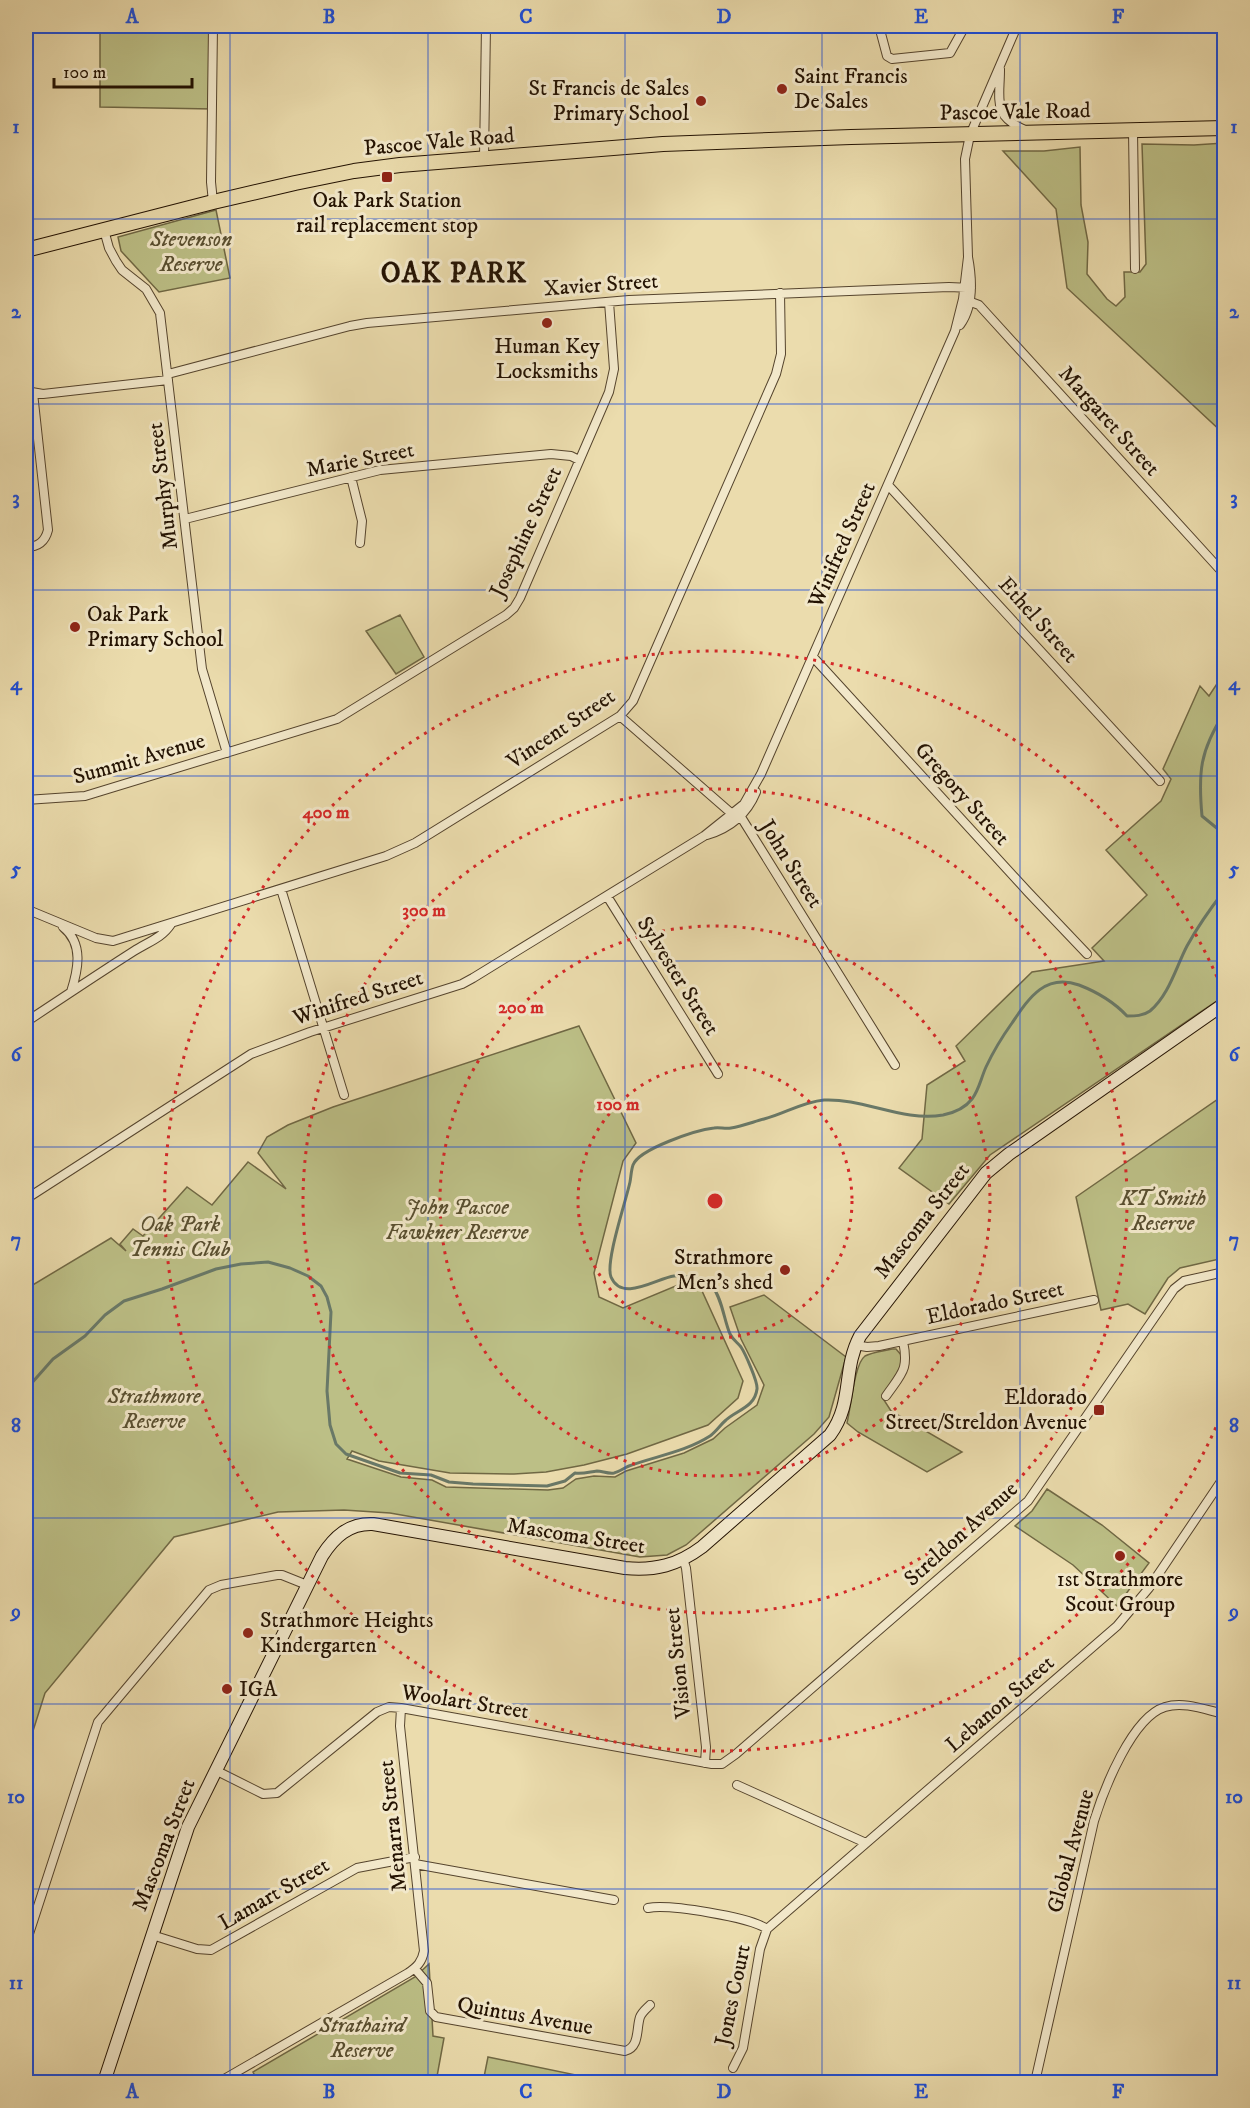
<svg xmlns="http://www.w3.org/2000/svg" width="1250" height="2108" font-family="'IM FELL DW Pica',serif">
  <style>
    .green { fill: #bcbf86; stroke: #706844; stroke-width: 1.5 }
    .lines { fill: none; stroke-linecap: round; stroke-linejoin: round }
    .stream { stroke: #697867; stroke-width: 3 }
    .street-casing { stroke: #55442d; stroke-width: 10 }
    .secondary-casing { stroke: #231202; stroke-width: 14 }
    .primary-casing { stroke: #231202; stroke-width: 16 }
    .street { stroke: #f2e8ca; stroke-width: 8 }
    .secondary { stroke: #f2e8ca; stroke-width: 12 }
    .primary { stroke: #ebdcad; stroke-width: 14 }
    .grid { fill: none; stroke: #1d4ed8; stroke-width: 1.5; stroke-opacity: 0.55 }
    .ring { fill: none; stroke: #d62828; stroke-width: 3; stroke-dasharray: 3 6 }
    .poi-dot { fill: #8f2418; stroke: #f2e8ca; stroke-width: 2 }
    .labels { text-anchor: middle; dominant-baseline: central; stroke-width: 6; stroke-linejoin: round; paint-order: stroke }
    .poi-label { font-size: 22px; fill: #231202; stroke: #f2e8ca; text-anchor: start }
    .street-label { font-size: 22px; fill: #231202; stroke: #f2e8ca }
    .park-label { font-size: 22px; font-style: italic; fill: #594f30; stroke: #f2e8ca }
    .district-label { font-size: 28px; font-weight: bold; letter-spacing: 1.5px; fill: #231202; stroke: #f2e8ca }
    .centre { fill: #d62828; stroke: #f2e8ca; stroke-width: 3 }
    .ring-label { font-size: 18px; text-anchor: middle; font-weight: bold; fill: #d62828; stroke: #f2e8ca; stroke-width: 6; stroke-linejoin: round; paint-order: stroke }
    .neatline { fill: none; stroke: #1d4ed8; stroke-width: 2 }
    .grid-label { font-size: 20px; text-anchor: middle; font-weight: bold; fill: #1d4ed8 }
  </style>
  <rect width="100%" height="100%" fill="#ebdcad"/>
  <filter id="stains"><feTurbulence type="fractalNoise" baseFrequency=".00333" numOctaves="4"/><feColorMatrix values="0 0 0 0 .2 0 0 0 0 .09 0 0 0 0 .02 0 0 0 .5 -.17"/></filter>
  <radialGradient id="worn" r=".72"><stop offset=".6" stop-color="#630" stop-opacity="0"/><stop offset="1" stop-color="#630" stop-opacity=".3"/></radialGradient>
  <!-- green -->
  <path class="green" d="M100,26h113v83l-113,-2z
    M1224,143v291l-157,-146 -11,-79 -53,-58h41l36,-4 1,58 7,37 -1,32 20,25 9,7 9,-9 -1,-25h16l6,-8 -4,-120 52,1z
    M216,210l14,68 -71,14 -38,-41 -3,-14z
    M400,615l24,42 -28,17 -30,-43z
    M1224,673v282l-2,9 2,4v28l-234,159 -41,49 -50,-36 23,-29 5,-54 38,-24 -9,-15 76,-74 72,-11 -12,-13 55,-53 -41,-45 55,-49 10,-22 -8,-10 37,-83 9,10z
    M579,1026l57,117 -13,18 -29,112 5,24 24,11 55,-23 24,6 41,90 -5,17 -30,27 -81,29 -43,11 -38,7 -32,2 -64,-1 -71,-12 -27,-10 -5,8 54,18 31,3 14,7 102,3 15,-2 13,-9 18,-3 21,1 11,-6 58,-18 29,-14 12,-11 32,-23 7,-20 -23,-46 -11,-32 34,-12 82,62 -17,60 -15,17 -128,111 -19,10 -27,2 -250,-44 -46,-3 -66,2 -104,25 -129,156 -19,60v-464l85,-51 15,13 -6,-7 13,-15 10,7 44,-49 25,18 36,-43 38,27 -28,-36 9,-16 21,-12 45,-18z
    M1224,1095v163l-44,10 -12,10 -23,36 -17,-10 -27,6 -25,-113z
    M892,1349h4l6,7v10l-20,31 9,14 71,41 -35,20 -69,-40 -11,-9c4,-15 7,-59 18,-67 7,-4 19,-5 27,-7z
    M1047,1489l55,36 47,38 -32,43 -44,-41 -58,-39 17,-15z
    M429,1964l4,72 11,2 -8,44h-178l-5,-10 162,-95z
    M488,2057l88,18 -2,7h-91z"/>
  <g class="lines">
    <!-- stream -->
    <path class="stream" d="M1224,713c-24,38 -26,59 -22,103l22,18
      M26,1403l4,-18 23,-26 32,-23 20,-21 19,-14 38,-12 54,-20 25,-5 27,-2 22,6 18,8 13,10 6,11 4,15 -4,79 3,34 6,19 10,10 54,19 31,2 18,7 24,2 74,2 18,-5 10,-8c8,1 14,-1 22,-2 5,0 11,3 17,2 5,-1 10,-5 15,-7 27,-10 56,-14 81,-30 7,-5 10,-11 16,-16 11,-10 29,-13 31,-31 1,-7 -12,-36 -16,-42 -4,-5 -8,-7 -11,-13 -6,-14 -8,-36 -18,-48 -7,-7 -29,-11 -38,-10 -17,2 -52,27 -63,1 -6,-15 15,-76 19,-95 1,-5 1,-11 3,-17 6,-16 63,-35 81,-37 5,-1 11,1 17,0 11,-2 22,-6 33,-9 20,-5 38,-17 60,-19 39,-2 79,22 119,15 10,-2 22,-7 29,-16 7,-9 9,-21 14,-32 7,-15 16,-30 26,-44 17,-25 33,-50 67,-38 18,7 35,17 48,31 8,0 16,0 23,-5 19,-16 26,-44 37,-65 11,-20 23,-37 37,-55"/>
    <defs>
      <path id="street" d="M879,26l8,30 5,3 58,-6 15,-27
        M1000,69c0,31 -8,47 25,61
        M1133,131l2,138
        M484,158l2,-132
        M213,202l-2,-20 2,-156
        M104,230l5,18 7,13 6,9 24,19 14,24 42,356 25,84
        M963,299l16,6 245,269
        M960,325c14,-19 12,-47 8,-68l-3,-98 5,-24 47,-109
        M168,374l182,-48 17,-3 262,-23 320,-13 22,1
        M26,391l17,3 125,-14
        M351,477l11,44 -2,22
        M888,485l272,296
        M185,519l195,-49 171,-16 20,2 8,4
        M26,547c12,0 19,-5 22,-17l-15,-137
        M813,657l215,235 59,62
        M620,716l111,97 10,4 154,248
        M26,800l59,-4 252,-77 169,-104 8,-7 6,-10 89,-206 5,-23 -5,-67
        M707,835c23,-7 40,-21 49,-43
        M281,889l63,206
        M607,896l111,178
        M26,909l70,29 17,3 273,-85 29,-13 205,-127 13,-15 143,-327 5,-20 -1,-61
        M63,927c21,17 15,43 8,65
        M26,1022c36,-24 72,-48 108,-71 14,-9 28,-13 37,-27
        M26,1199l225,-145 59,-22 152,-48 11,-6 231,-142 40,-32 17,-30 194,-443 8,-32 5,-42
        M855,1345l12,2 12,-1 215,-46
        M886,1396c16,-23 23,-26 17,-55
        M683,1559l3,9 20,179 -1,16
        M215,1770l48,24 14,-1 100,-81 12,-5 12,1 311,56h10l14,-10 292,-253 146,-212 10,-8 40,-9
        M737,1785l129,58
        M415,1864l199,36
        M648,1908c21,-4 102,9 119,21
        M152,1935l45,14 14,1 146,-82 58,-11
        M26,1943l72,-221 111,-132 12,-5 56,-10h5l25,10
        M415,1969l12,14 3,28 6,6 189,34c15,-4 11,-22 15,-34 2,-5 6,-8 10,-12
        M733,2068l10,-20 17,-99 7,-20 350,-303 32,-38 75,-111
        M219,2082l189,-109c9,-6 14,-11 16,-22l-24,-225 1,-18
        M1035,2082l59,-261c10,-32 38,-104 71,-114 19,-6 41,3 59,7"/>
      <path id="secondary" d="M104,2082l84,-255 134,-271c12,-19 27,-33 51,-32l252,44c30,3 53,-3 77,-21l128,-112c24,-33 12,-65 30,-99l126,-163 23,-19 215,-150"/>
      <path id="primary" d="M26,250l187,-48 82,-19 59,-12 46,-6 263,-21 188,-7 373,-9"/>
    </defs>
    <!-- street casing -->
    <use href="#street" class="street-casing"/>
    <!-- secondary casing -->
    <use href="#secondary" class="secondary-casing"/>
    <!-- primary casing -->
    <use href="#primary" class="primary-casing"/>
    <!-- street -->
    <use href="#street" class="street"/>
    <!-- secondary -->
    <use href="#secondary" class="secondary"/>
    <!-- primary -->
    <use href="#primary" class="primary"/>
  </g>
  <!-- grid -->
  <path class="grid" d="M230,26v2056M428,26v2056M625,26v2056M822,26v2056M1020,26v2056M26,219h1198M26,404h1198M26,590h1198M26,776h1198M26,961h1198M26,1147h1198M26,1332h1198M26,1518h1198M26,1704h1198M26,1889h1198"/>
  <!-- distance rings -->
  <g class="ring">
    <circle cx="715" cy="1201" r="137"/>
    <circle cx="715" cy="1201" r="275"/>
    <circle cx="715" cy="1201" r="412"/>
    <path d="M1223 1411A550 550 0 1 1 1223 991"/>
  </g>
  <!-- markers -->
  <g class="poi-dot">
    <circle cx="782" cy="89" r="6"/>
    <circle cx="701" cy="101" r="6"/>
    <rect x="381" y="171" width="12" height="12" rx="3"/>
    <circle cx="547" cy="323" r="6"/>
    <circle cx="75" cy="627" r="6"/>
    <circle cx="785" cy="1270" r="6"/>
    <rect x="1093" y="1404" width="12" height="12" rx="3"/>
    <circle cx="1120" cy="1556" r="6"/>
    <circle cx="248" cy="1633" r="6"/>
    <circle cx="227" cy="1689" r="6"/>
  </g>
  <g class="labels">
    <!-- poi labels -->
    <g class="poi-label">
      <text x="794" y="76">Saint Francis<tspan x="794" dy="25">De Sales</tspan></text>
      <text x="689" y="88" text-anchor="end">St Francis de Sales<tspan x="689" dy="25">Primary School</tspan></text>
      <text x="387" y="200" text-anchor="middle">Oak Park Station<tspan x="387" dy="25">rail replacement stop</tspan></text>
      <text x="547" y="346" text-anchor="middle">Human Key<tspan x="547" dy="25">Locksmiths</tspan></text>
      <text x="87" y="614">Oak Park<tspan x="87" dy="25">Primary School</tspan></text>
      <text x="773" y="1257" text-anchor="end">Strathmore<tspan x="773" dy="25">Men's shed</tspan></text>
      <text x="1087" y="1397" text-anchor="end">Eldorado<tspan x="1087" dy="25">Street/Streldon Avenue</tspan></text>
      <text x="1120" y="1579" text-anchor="middle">1st Strathmore<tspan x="1120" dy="25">Scout Group</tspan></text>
      <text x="260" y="1620">Strathmore Heights<tspan x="260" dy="25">Kindergarten</tspan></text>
      <text x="239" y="1689">IGA</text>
    </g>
    <!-- street labels -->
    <g class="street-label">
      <text transform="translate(1015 112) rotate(-1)">Pascoe Vale Road</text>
      <text transform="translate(439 142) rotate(-5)">Pascoe Vale Road</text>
      <text transform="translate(601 285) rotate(-4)">Xavier Street</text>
      <text transform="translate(1109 421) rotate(48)">Margaret Street</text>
      <text transform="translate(360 460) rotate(-11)">Marie Street</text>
      <text transform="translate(163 486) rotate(-97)">Murphy Street</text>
      <text transform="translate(526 532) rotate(-65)">Josephine Street</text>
      <text transform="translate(842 545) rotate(-66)">Winifred Street</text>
      <text transform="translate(1038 620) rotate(48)">Ethel Street</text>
      <text transform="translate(561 729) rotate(-34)">Vincent Street</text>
      <text transform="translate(139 759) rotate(-16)">Summit Avenue</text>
      <text transform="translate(962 794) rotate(48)">Gregory Street</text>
      <text transform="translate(791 864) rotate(58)">John Street</text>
      <text transform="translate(678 976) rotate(58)">Sylvester Street</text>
      <text transform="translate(358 998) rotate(-18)">Winifred Street</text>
      <text transform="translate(922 1221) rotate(-52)">Mascoma Street</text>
      <text transform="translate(995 1303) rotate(-12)">Eldorado Street</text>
      <text transform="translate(961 1534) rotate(-42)">Streldon Avenue</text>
      <text transform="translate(576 1536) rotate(9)">Mascoma Street</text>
      <text transform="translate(678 1663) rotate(-96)">Vision Street</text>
      <text transform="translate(465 1702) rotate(9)">Woolart Street</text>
      <text transform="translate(1000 1704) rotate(-41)">Lebanon Street</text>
      <text transform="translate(393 1826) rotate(-96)">Menarra Street</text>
      <text transform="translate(164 1845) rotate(-69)">Mascoma Street</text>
      <text transform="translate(1071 1851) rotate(-75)">Global Avenue</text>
      <text transform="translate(274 1894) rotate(-30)">Lamart Street</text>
      <text transform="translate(733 1995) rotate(-78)">Jones Court</text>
      <text transform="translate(525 2016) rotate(10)">Quintus Avenue</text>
    </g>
    <!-- park labels -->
    <g class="park-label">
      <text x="191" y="239">Stevenson<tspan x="191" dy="25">Reserve</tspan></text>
      <text x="1163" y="1198">KT Smith<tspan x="1163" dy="25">Reserve</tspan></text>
      <text x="457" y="1207">John Pascoe<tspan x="457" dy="25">Fawkner Reserve</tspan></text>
      <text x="180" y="1224">Oak Park<tspan x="180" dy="25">Tennis Club</tspan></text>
      <text x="154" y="1396">Strathmore<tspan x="154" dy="25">Reserve</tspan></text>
      <text x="362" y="2025">Strathaird<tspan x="362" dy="25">Reserve</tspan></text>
    </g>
    <!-- district labels -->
    <g class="district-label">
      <text x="454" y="273">OAK PARK</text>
    </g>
  </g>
  <circle cx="715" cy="1201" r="9" class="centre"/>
  <g class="ring-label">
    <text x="326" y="818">400 m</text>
    <text x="424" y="916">300 m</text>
    <text x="521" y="1013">200 m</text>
    <text x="618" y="1110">100 m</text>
  </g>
  <!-- margin -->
  <rect width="1250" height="2108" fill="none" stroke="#ebdcad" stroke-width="66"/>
  <!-- scale -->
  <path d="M54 78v9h138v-9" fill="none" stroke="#231202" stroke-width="3"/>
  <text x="63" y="78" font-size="18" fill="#231202" stroke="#f2e8ca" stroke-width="4.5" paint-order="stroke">100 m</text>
  <rect x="33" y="33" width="1184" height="2042" class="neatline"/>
  <g class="grid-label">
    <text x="132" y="23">A</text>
    <text x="329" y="23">B</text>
    <text x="526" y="23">C</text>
    <text x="724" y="23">D</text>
    <text x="921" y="23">E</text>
    <text x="1118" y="23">F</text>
    <text x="16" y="133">1</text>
    <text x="1234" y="133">1</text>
    <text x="16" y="318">2</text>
    <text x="1234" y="318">2</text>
    <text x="16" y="504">3</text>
    <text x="1234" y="504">3</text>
    <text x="16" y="690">4</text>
    <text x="1234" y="690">4</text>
    <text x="16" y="875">5</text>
    <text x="1234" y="875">5</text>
    <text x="16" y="1061">6</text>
    <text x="1234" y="1061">6</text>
    <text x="16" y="1246">7</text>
    <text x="1234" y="1246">7</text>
    <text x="16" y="1432">8</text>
    <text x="1234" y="1432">8</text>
    <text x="16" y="1618">9</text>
    <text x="1234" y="1618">9</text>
    <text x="16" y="1803">10</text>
    <text x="1234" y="1803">10</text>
    <text x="16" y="1989">11</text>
    <text x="1234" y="1989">11</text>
    <text x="132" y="2098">A</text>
    <text x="329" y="2098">B</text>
    <text x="526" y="2098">C</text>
    <text x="724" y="2098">D</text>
    <text x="921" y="2098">E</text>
    <text x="1118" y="2098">F</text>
  </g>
  <rect width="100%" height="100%" filter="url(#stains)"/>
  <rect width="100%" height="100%" fill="url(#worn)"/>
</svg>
